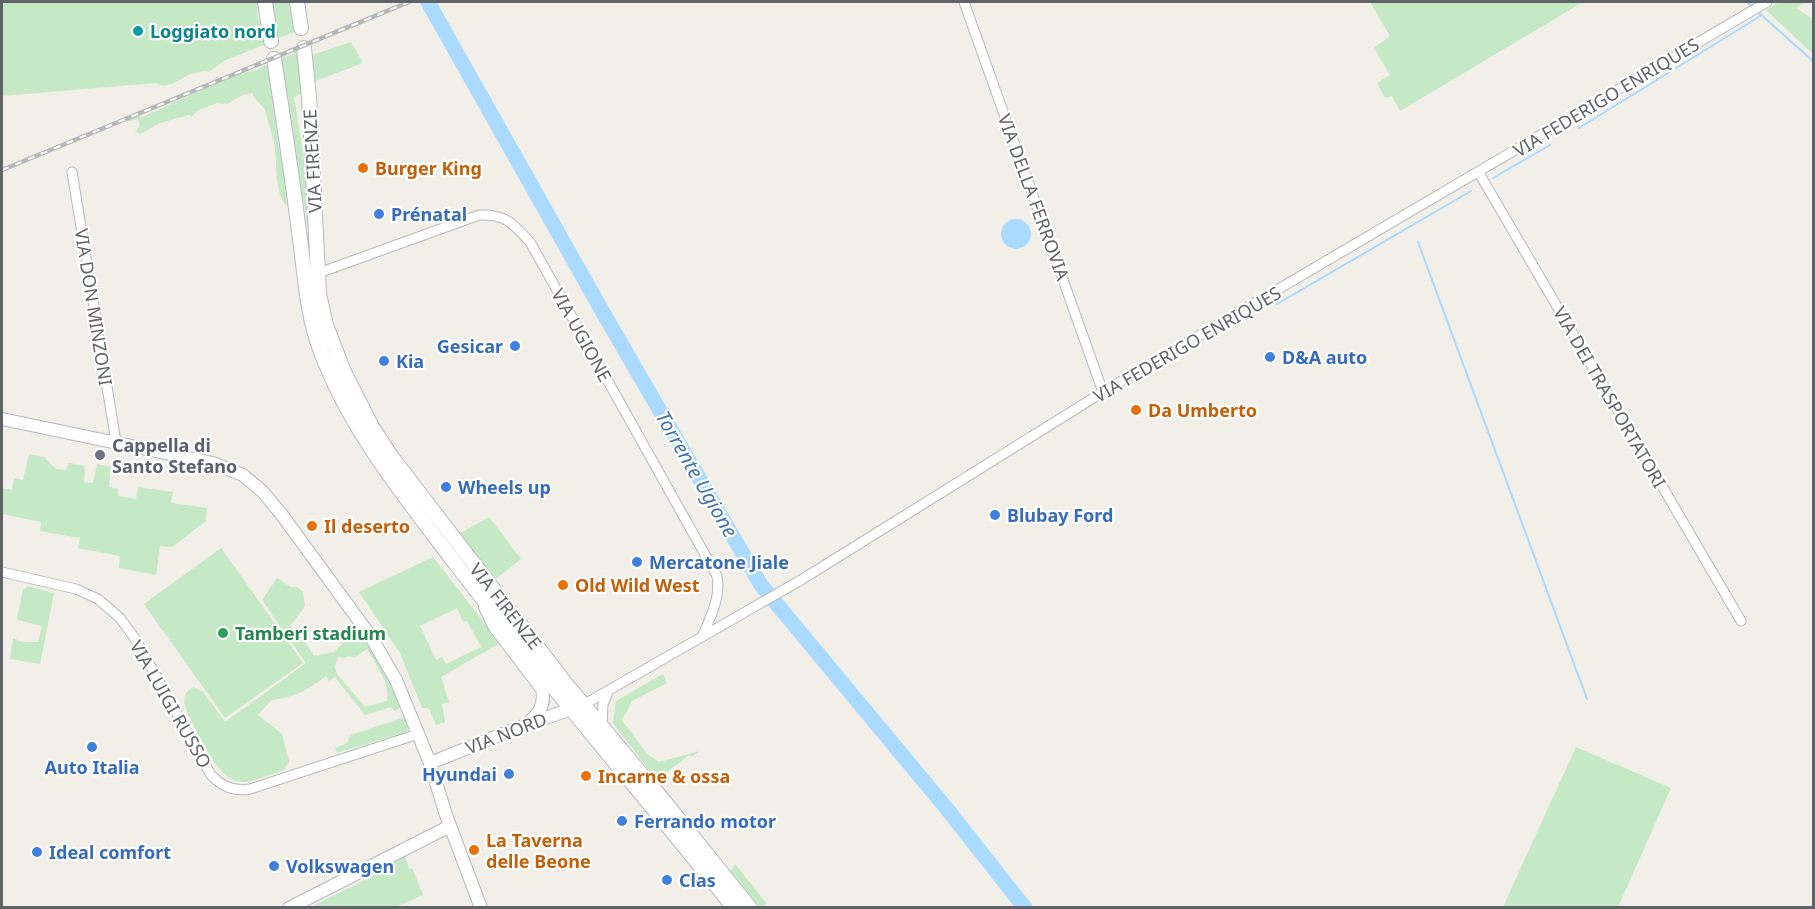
<svg xmlns="http://www.w3.org/2000/svg" width="1815" height="909" font-family="'Noto Sans',sans-serif">
  <style>
    .green { fill: #c5e8c5; fill-rule: evenodd }
    .water { fill: #aadaff }
    .lines { fill: none; stroke-linecap: round; stroke-linejoin: round }
    .stream { stroke: #aadaff; stroke-width: 2 }
    .river { stroke: #aadaff; stroke-width: 15 }
    .minor-casing { stroke: #b5b8bc; stroke-width: 11 }
    .tertiary-casing { stroke: #b5b8bc; stroke-width: 14 }
    .secondary-casing { stroke: #b6babf; stroke-width: 16 }
    .minor { stroke: #fff; stroke-width: 9 }
    .tertiary { stroke: #fff; stroke-width: 12 }
    .secondary { stroke: #fff; stroke-width: 14 }
    .rail-casing { stroke: #b6b7b8; stroke-width: 4.5 }
    .rail { stroke: #fff; stroke-width: 2; stroke-dasharray: 7; stroke-linecap: butt }
    .culture-dot { fill: #0f9aa8; stroke: #fff; stroke-width: 2 }
    .food-dot { fill: #e8710a; stroke: #fff; stroke-width: 2 }
    .shop-dot { fill: #3f7fe0; stroke: #fff; stroke-width: 2 }
    .worship-dot { fill: #6b7280; stroke: #fff; stroke-width: 2 }
    .leisure-dot { fill: #2e9e5b; stroke: #fff; stroke-width: 2 }
    .labels { text-anchor: middle; dominant-baseline: central; stroke-width: 4.5; stroke-linejoin: round; paint-order: stroke }
    .culture-label { font-size: 18px; font-weight: bold; fill: #0d838f; stroke: #fff; text-anchor: start }
    .street-label { font-size: 18px; fill: #5f6368; stroke: #fff }
    .food-label { font-size: 18px; font-weight: bold; fill: #c56008; stroke: #fff; text-anchor: start }
    .shop-label { font-size: 18px; font-weight: bold; fill: #366cbe; stroke: #fff; text-anchor: start }
    .worship-label { font-size: 18px; font-weight: bold; fill: #5b616d; stroke: #fff; text-anchor: start }
    .leisure-label { font-size: 18px; font-weight: bold; fill: #27864d; stroke: #fff; text-anchor: start }
    .water-label { font-size: 20px; font-style: italic; fill: #4174aa; stroke: #fff }
  </style>
  <rect width="100%" height="100%" fill="#f1efe8"/>
  <!-- green -->
  <path class="green" d="M2,2h255l1,17 5,8 3,17 -42,17 -15,11 -5,-1c-5,2 -10,1 -15,4 -12,5 -20,15 -34,8l-153,13z
    M272,2h20l5,29 -19,7z
    M1370,2h213l-183,109 -8,-15 -7,2 -8,-15 13,-8 -16,-27 16,-12z
    M1779,2h27l-10,6 17,11v35l-47,-44z
    M351,42l12,21 -48,18 -3,-26z
    M301,49l4,43 -11,5 14,88 2,55 -26,-152 -3,-30 13,-4 1,-3z
    M265,65l5,3v11l4,4 -1,14 4,6 -2,7 4,16 -1,18 6,23 3,39c-15,-16 -8,-49 -14,-68 -3,-9 -5,-18 -8,-27 -2,-7 -10,-10 -13,-18l-9,2 -16,9 -10,-1 -20,8 -5,6 -3,-2 -29,8 -20,11 -5,-3 5,-5 -2,-7 -9,2 -4,-2 12,-4 5,2 93,-42 22,-5z
    M29,454l15,3 12,12 10,1 3,-7 16,3 -1,16 9,1 4,-19 14,3 -2,20 9,2v7l18,3 2,-12 35,5 -2,11 36,5 -1,13 -34,26 -12,-1 -4,29 -37,-7 1,-12 -42,-8 2,-10 -40,-7 1,-9 -39,-8v-26l10,2 2,-12 9,2z
    M489,517l32,42 -25,20 -37,-45z
    M221,548l82,115 -78,55 -81,-114z
    M433,557l67,86 -59,34 8,25 -7,2 3,18 -9,3 -7,-17h-7l-22,-55 -41,-61zM457,608l6,14 4,-1 14,26 -35,17 -4,-7 -6,3 -16,-34z
    M277,578l14,9h6l6,5 2,14 -15,20 7,5 4,-3 1,2 -2,4 14,22 20,-4 24,-24 10,19 3,-1 15,23 15,38 -6,4 -4,-4 -26,8 -30,-38 -6,4 -3,-5c-16,13 -33,22 -55,24l-13,15 24,19 7,27 -5,9c-13,4 -28,11 -41,12 -26,1 -46,-52 -57,-72l-2,-9 2,-8 7,-6 10,5 22,30 81,-59 -44,-63zM367,649c8,15 24,34 20,52l-22,6 -28,-33 -2,-7 3,-10 7,1 3,-2 6,2z
    M27,586l27,7 -14,71 -30,-5 3,-21 9,4h16l4,-16 -25,-6 6,-31h3z
    M663,674l4,9 -35,18 -10,19 25,34 12,8 41,-11 -9,6 -2,-2 -32,25 -44,-57 3,-22z
    M402,718h2c4,5 5,8 2,14l-69,21 -2,-5 12,-5 4,-8z
    M1576,747l95,41 -53,119h-115z
    M405,856l4,13 3,-1 11,27 -27,12h-85l56,-28z
    M735,864l32,40 -8,3 -28,-36z"/>
  <!-- water -->
  <path class="water" d="M1001 234a15 15 0 1 1 30 0a15 15 0 1 1-30 0Z"/>
  <g class="lines">
    <!-- stream -->
    <path class="stream" d="M1747,2l7,6
      M1758,12l56,50
      M1579,128l183,-113
      M1493,178l57,-33
      M1418,242l169,457
      M1277,304l194,-113"/>
    <!-- river -->
    <path class="river" d="M428,2l177,314 156,269 186,224 78,99"/>
    <defs>
      <path id="minor" d="M964,2l139,390
        M72,172l44,270
        M1479,173l262,448
        M316,274l163,-59c27,-1 33,8 51,27l187,334c4,22 -7,42 -15,61
        M2,572l74,17 22,10 22,19 16,22 75,135c11,12 23,17 39,14l168,-55
        M583,705l218,-125 302,-188 664,-390
        M602,728l1,-24 6,-14"/>
      <path id="tertiary" d="M2,419l211,44 30,12 20,17 19,23 89,122 25,43 34,83 16,52 35,93
        M485,607l9,19 48,63c3,14 -2,25 -13,33
        M430,763l95,-38 55,-19
        M289,908l161,-82"/>
      <path id="secondary" d="M265,2l6,39
        M297,2l4,26
        M304,48l5,49 10,197 7,31 18,47 28,55 19,29 175,228 98,117 86,107
        M274,59c9,58 18,115 25,173 6,40 7,79 21,117 29,79 81,143 132,210 90,119 189,232 282,349"/>
    </defs>
    <!-- minor casing -->
    <use href="#minor" class="minor-casing"/>
    <!-- tertiary casing -->
    <use href="#tertiary" class="tertiary-casing"/>
    <!-- secondary casing -->
    <use href="#secondary" class="secondary-casing"/>
    <!-- minor -->
    <use href="#minor" class="minor"/>
    <!-- tertiary -->
    <use href="#tertiary" class="tertiary"/>
    <!-- secondary -->
    <use href="#secondary" class="secondary"/>
    <defs>
      <path id="rail" d="M2,170l407,-168"/>
    </defs>
    <!-- rail casing -->
    <use href="#rail" class="rail-casing"/>
    <!-- rail -->
    <use href="#rail" class="rail"/>
  </g>
  <!-- markers -->
  <circle class="culture-dot" cx="138" cy="31" r="6"/>
  <g class="food-dot">
    <circle cx="363" cy="168" r="6"/>
    <circle cx="1136" cy="410" r="6"/>
    <circle cx="312" cy="526" r="6"/>
    <circle cx="563" cy="585" r="6"/>
    <circle cx="586" cy="776" r="6"/>
    <circle cx="474" cy="850" r="6"/>
  </g>
  <g class="shop-dot">
    <circle cx="379" cy="214" r="6"/>
    <circle cx="515" cy="346" r="6"/>
    <circle cx="1270" cy="357" r="6"/>
    <circle cx="384" cy="361" r="6"/>
    <circle cx="446" cy="487" r="6"/>
    <circle cx="995" cy="515" r="6"/>
    <circle cx="637" cy="562" r="6"/>
    <circle cx="92" cy="747" r="6"/>
    <circle cx="509" cy="774" r="6"/>
    <circle cx="622" cy="821" r="6"/>
    <circle cx="37" cy="852" r="6"/>
    <circle cx="274" cy="866" r="6"/>
    <circle cx="667" cy="880" r="6"/>
  </g>
  <circle class="worship-dot" cx="100" cy="455" r="6"/>
  <circle class="leisure-dot" cx="223" cy="633" r="6"/>
  <g class="labels">
    <!-- culture labels -->
    <g class="culture-label">
      <text x="150" y="31">Loggiato nord</text>
    </g>
    <!-- street labels -->
    <g class="street-label">
      <text transform="translate(1606 97) rotate(-31)">VIA FEDERIGO ENRIQUES</text>
      <text transform="translate(312 161) rotate(-93)">VIA FIRENZE</text>
      <text transform="translate(1034 197) rotate(70)">VIA DELLA FERROVIA</text>
      <text transform="translate(94 307) rotate(81)">VIA DON MINZONI</text>
      <text transform="translate(582 335) rotate(61)">VIA UGIONE</text>
      <text transform="translate(1187 344) rotate(-30)">VIA FEDERIGO ENRIQUES</text>
      <text transform="translate(1610 397) rotate(60)">VIA DEI TRASPORTATORI</text>
      <text transform="translate(506 606) rotate(52)">VIA FIRENZE</text>
      <text transform="translate(171 704) rotate(60)">VIA LUIGI RUSSO</text>
      <text transform="translate(506 733) rotate(-21)">VIA NORD</text>
    </g>
    <!-- food labels -->
    <g class="food-label">
      <text x="375" y="168">Burger King</text>
      <text x="1148" y="410">Da Umberto</text>
      <text x="324" y="526">Il deserto</text>
      <text x="575" y="585">Old Wild West</text>
      <text x="598" y="776">Incarne &amp; ossa</text>
      <text x="486" y="840">La Taverna<tspan x="486" dy="21">delle Beone</tspan></text>
    </g>
    <!-- shop labels -->
    <g class="shop-label">
      <text x="391" y="214">Prénatal</text>
      <text x="503" y="346" text-anchor="end">Gesicar</text>
      <text x="1282" y="357">D&amp;A auto</text>
      <text x="396" y="361">Kia</text>
      <text x="458" y="487">Wheels up</text>
      <text x="1007" y="515">Blubay Ford</text>
      <text x="649" y="562">Mercatone Jiale</text>
      <text x="92" y="767" text-anchor="middle">Auto Italia</text>
      <text x="497" y="774" text-anchor="end">Hyundai</text>
      <text x="634" y="821">Ferrando motor</text>
      <text x="49" y="852">Ideal comfort</text>
      <text x="286" y="866">Volkswagen</text>
      <text x="679" y="880">Clas</text>
    </g>
    <!-- worship labels -->
    <g class="worship-label">
      <text x="112" y="445">Cappella di<tspan x="112" dy="21">Santo Stefano</tspan></text>
    </g>
    <!-- leisure labels -->
    <g class="leisure-label">
      <text x="235" y="633">Tamberi stadium</text>
    </g>
    <!-- water labels -->
    <g class="water-label">
      <text transform="translate(697 474) rotate(60)">Torrente Ugione</text>
    </g>
  </g>
  <!-- border -->
  <rect width="1815" height="909" fill="none" stroke="#5f6368" stroke-width="6"/>
</svg>
